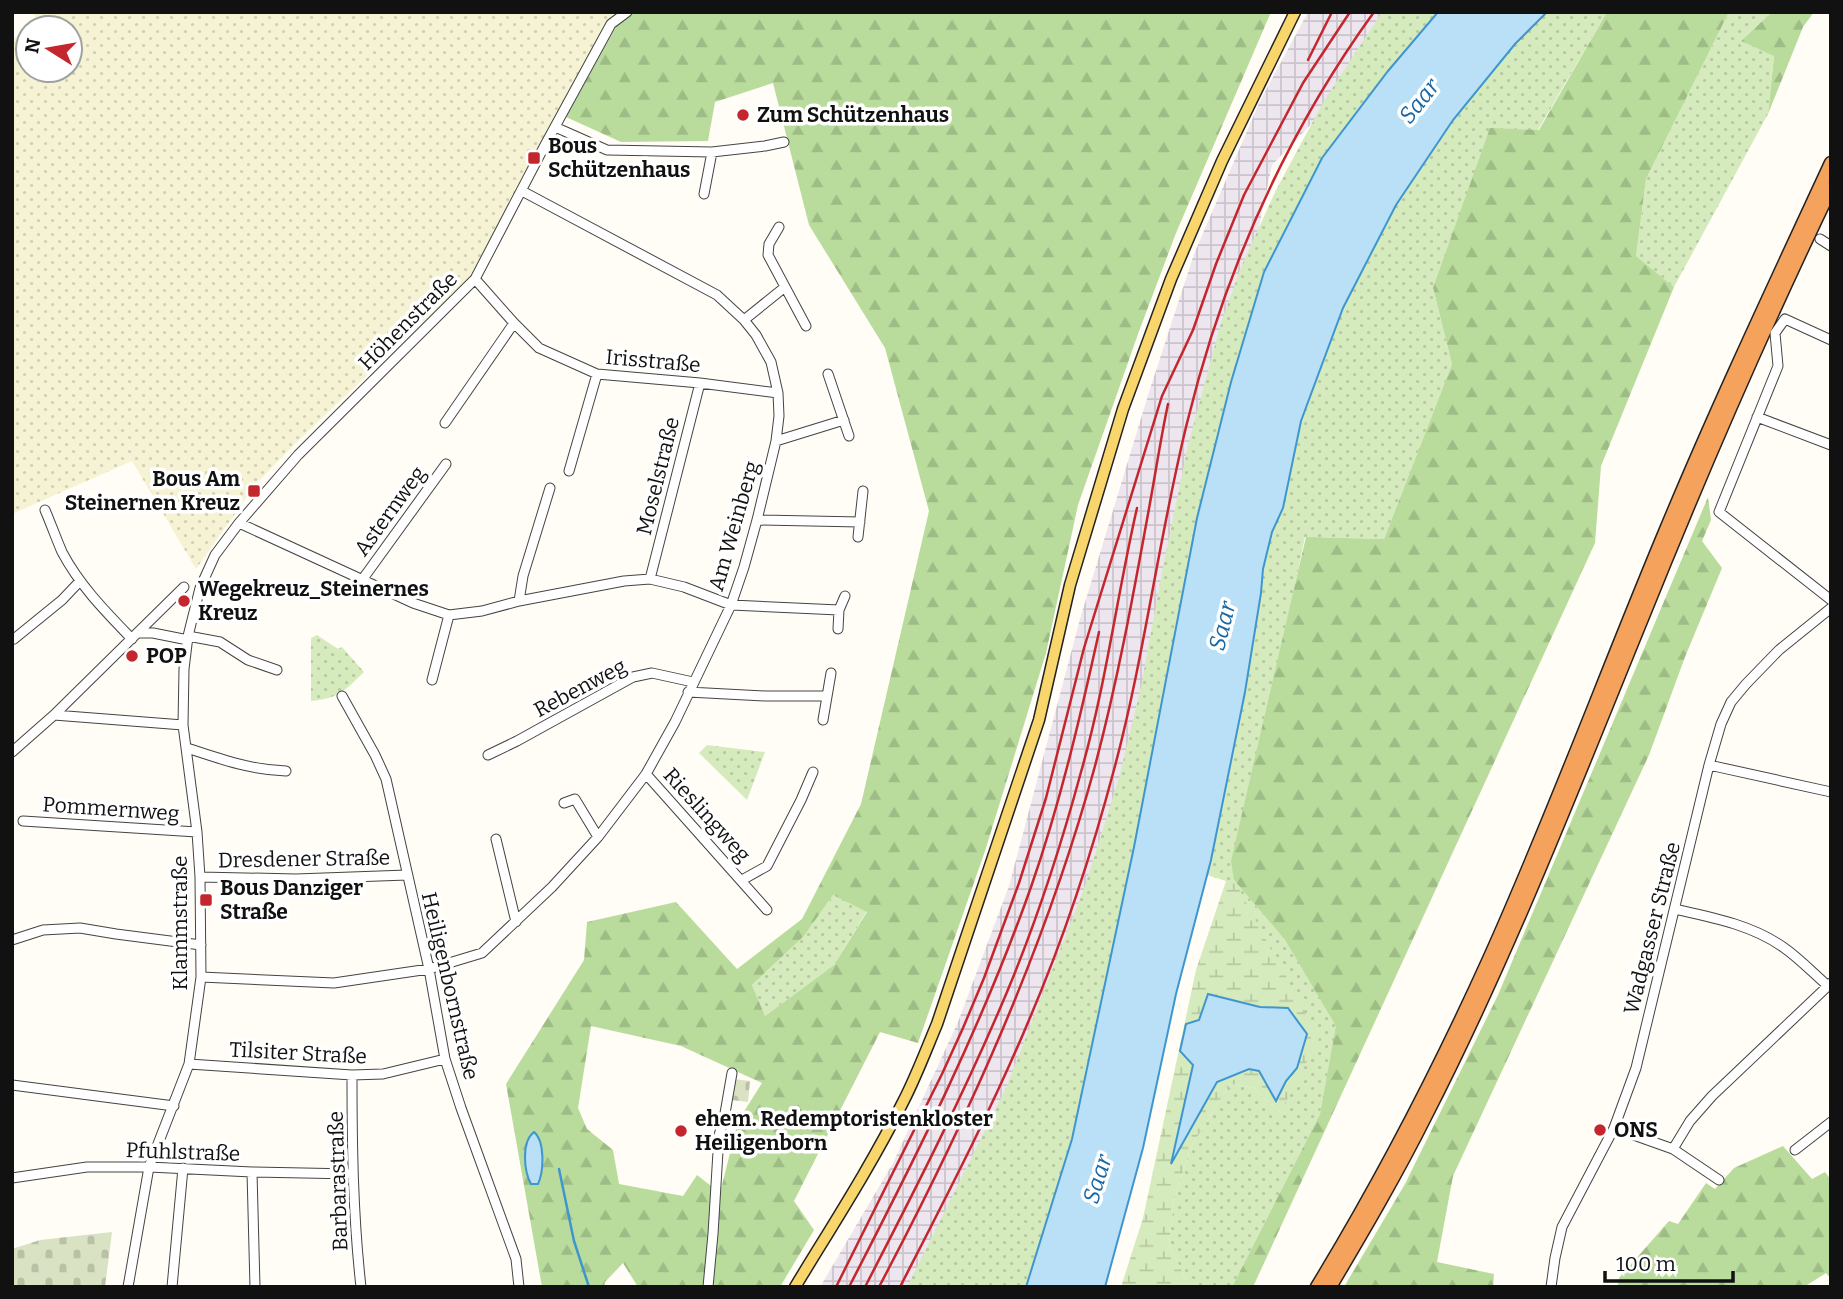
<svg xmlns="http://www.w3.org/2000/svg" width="1843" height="1299" font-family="Bitter,serif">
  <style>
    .industrial { fill: url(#industrial-grid) }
    .farmland { fill: url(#farmland-dots) }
    .grass { fill: url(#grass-dots) }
    .forest { fill: url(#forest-firs); fill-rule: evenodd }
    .wetland { fill: url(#wetland-marsh) }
    .cemetery { fill: url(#cemetery-stones) }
    .water { fill: #b9e0f7; stroke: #3f96cf; stroke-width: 2 }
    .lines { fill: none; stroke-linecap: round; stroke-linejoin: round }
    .stream { stroke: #3f96cf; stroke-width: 2.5 }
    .minor-casing { stroke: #444; stroke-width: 11 }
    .major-casing { stroke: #222; stroke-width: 13 }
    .highway-casing { stroke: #222; stroke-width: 15 }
    .minor { stroke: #fff; stroke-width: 9 }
    .major { stroke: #f9d66b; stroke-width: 10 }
    .highway { stroke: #f5a25d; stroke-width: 12 }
    .rail { stroke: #c4262e; stroke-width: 2.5 }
    .poi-dot { fill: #c4262e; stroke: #fff; stroke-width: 2.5 }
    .labels { text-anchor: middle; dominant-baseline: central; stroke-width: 7; stroke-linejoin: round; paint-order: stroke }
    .poi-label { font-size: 21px; font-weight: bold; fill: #111; stroke: #fff; text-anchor: start }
    .street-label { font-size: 21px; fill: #111; stroke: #fff }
    .water-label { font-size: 23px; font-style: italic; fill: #1768a6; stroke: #fff }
  </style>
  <defs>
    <pattern id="industrial-grid" width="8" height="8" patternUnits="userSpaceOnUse" patternTransform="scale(1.75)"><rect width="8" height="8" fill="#eee6ef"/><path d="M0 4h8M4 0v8" fill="none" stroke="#cbc4cc"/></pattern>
    <pattern id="farmland-dots" width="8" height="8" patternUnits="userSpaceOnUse" patternTransform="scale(1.75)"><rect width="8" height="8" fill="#f6f3d4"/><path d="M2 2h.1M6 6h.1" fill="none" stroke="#d2cfb5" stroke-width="1.8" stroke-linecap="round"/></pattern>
    <pattern id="grass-dots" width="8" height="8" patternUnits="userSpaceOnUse" patternTransform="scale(1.75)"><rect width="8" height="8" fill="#d5ebbd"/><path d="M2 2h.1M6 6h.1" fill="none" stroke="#b6c8a1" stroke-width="1.8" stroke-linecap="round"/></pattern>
    <pattern id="forest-firs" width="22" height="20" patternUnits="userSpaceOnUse" patternTransform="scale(1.75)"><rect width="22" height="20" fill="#b9dc9c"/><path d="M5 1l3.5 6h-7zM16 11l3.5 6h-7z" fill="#9ebc85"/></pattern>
    <pattern id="wetland-marsh" width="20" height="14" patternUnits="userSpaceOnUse" patternTransform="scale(1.75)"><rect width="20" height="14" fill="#d5ebbd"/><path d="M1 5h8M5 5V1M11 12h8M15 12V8" fill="none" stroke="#b6c8a1"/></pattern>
    <pattern id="cemetery-stones" width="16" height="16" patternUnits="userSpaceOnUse" patternTransform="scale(1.75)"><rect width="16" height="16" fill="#d9e3c4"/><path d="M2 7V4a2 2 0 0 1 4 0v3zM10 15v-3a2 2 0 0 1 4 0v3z" fill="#b9c2a7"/></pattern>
  </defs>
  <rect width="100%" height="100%" fill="#fffdf5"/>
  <!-- industrial -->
  <path class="industrial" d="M1308,12h111l-147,153 -146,696 -206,426h-100l73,-124 65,-141 51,-136 71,-267 69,-227 45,-138 66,-153z"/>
  <!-- farmland -->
  <path class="farmland" d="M32,12h601l-16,13 -51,92 -95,159 -174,166 -41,42 -60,85 -64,-108 -120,53v-474l16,-12v42h42v-42h-42l10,-7z"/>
  <!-- grass -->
  <path class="grass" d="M1382,12h56l-50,59 -157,311 -34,136 -63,329 -62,292 -46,148h-119l99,-199 79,-202 34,-108 22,-91 21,-115 26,-127 33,-122 20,-56 35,-77 48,-89z
    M1547,12h60l-69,118 -105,158 19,76 -68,175 -79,-2 -71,343 51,60 52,86 -17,88 -88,173h-43l-20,-43 5,-44 17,-53 39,-63 24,4 26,25 -46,-232h-8l-19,-6 38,-183 16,-99 2,-24 9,-37 11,-24 18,-87 42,-113 53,-103 57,-85 62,-76z
    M1729,12h43l-31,29 33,14 -6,59 -94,173 -38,-31 10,-77z
    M317,635l21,14 4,-2 22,25c-20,19 -24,26 -53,29v-63z
    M707,745l58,7 -18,48 -48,-47z
    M833,895l34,16 -33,54 -69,51 -13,-31 52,-49z"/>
  <!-- forest -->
  <path class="forest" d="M633,12h638l-95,221 -38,101 -60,171 -32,148 -61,198 -67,192 -38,-11 -86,169 20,29 -34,57h-142l-15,-24 -18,19 -1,5h-62l-36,-203 78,-124 3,-38 89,-20 61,67 65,-50 59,-115 68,-293 -44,-163 -76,-123 -36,-142 -58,19 -7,39 -87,1 -55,-25 51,-92zM833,895l34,17 -33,53 -69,51 -13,-31 52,-49zM591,1026l90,20 81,37 -24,38 -18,72 -23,-18 -14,21 -64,-12 -6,-34 -26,-21 -9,-21z
    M1607,12h122l-83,167 -10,77 38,31 -73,179 -6,77 -342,744h-21l88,-173 16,-88 -51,-86 -51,-60 -3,-19 75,-324 78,2 68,-175 -19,-76 57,-160 49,2z
    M1772,12h42l-11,15 -35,87 6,-58 -33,-15z
    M1708,497l3,23 -9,21 20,27 -37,89 -36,98 -196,421 -16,86 57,12 -1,13h-149l61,-103 93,-189z
    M1783,1146l29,33 13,-7 6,8v99l-5,-6 -22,14h-186l1,-9 50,-57 9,3 28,-41 9,6 19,-21z"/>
  <!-- wetland -->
  <path class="wetland" d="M1234,880l85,159 -39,74 -26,-25 -24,-4 -39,63 -17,53 -5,44 20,43h-68l22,-69 53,-248 30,-89z"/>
  <!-- cemetery -->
  <path class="cemetery" d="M733,1079l17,2 -2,21 -17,-2z
    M112,1232l-7,55h-93v-38l28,-9z"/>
  <!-- water -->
  <path class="water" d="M1438,12h109l-32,32 -62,76 -57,85 -53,103 -42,113 -18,87 -11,24 -9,37 -2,24 -16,99 -34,168 -35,134 -33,154 -38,139h-79l46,-148 62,-292 63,-329 34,-136 33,-110 58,-114 66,-87z
    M1208,994l52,13 28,1 19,26 -10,34 -11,13 -10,20 -17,-30 -10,-2 -32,13 -46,82 22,-99 -13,-14 6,-27 13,-4z
    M534,1132c11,9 10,39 4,52h-7c-7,-13 -10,-42 3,-52z"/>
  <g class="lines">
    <!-- stream -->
    <path class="stream" d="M559,1169l15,72 15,46"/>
    <defs>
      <path id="minor" d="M555,127l52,23 105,2 53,-6 19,-4
        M704,194l8,-42
        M779,227l-10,17 -1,11 38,71
        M1820,239l11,7
        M475,279l39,44 25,25 58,26 103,9 78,10
        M744,320l41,-33
        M1831,340l-46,-21 -10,14 3,33 -59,146 112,88
        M828,374l21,62
        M1757,417l74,28
        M445,423l69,-100
        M776,441l68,-21
        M569,471l28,-97
        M45,510c6,14 11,28 17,42 18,34 44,60 70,87
        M757,520l103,2
        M239,523l174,80 36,12 33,-4 37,-10 105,-20 26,-2 34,8 47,18 108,5
        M858,537l5,-46
        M650,579l50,-196
        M362,580l84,-116
        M519,601l4,-25 27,-88
        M838,629l1,-19 6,-14
        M139,633h14l35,7
        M188,636l32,6 28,18 29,10
        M12,637l2,2 48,-39 18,-19
        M432,680l17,-65
        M688,692l78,4h61
        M342,696l33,59 11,24 43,190 16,90 16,49 55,151 3,28
        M54,715l129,10
        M823,720l8,-47
        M187,748c33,11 64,22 99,23
        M12,752l42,-37 130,-128
        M488,755l29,-14 116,-64 19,-4 41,9
        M1709,765l122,27
        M646,774l121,136
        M564,803l11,-4 23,38
        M23,821l174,11
        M496,839l20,83
        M200,877l96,2 111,-4
        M742,880l25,-14 34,-66 12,-28
        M1675,909c36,8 77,16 108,38 16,11 30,26 45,39
        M12,940l31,-10 37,-2 36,6 85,11
        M201,977l133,6 95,-14 53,-16 70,-66 46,-50 48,-63 29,-52 56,-117 13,-38 13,-47 19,-79 3,-25 -1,-23 -7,-31 -15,-27 -12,-15 -27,-25 -195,-104
        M189,1064l163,11 31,-1 62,-15
        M352,1075c0,71 1,141 9,212
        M12,1085l162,21
        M1614,1128l59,21 17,-28 22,-25 119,-113
        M1673,1149l46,31
        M1795,1150l36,-28
        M252,1172l3,115
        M12,1178l75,-11h62l103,5 101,2
        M128,1287l21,-120 40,-103 12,-87 -1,-100 -3,-45 -14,-107 1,-56 4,-33 12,-48 15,-33 24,-32 59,-68 177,-176 70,-134 66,-121 16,-12
        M172,1287l11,-119
        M708,1287l5,-53 6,-99 5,-16 8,-46
        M1551,1287l4,-29 7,-31 52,-99 22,-60 73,-303 12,-41 10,-22 15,-18 33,-34 52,-42"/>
      <path id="major" d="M795,1287c37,-61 76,-121 108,-185 13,-25 23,-52 34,-78l102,-304 31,-135 53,-176 48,-130 51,-118 73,-149"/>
      <path id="highway" d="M1317,1287c65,-107 122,-217 173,-330 63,-140 116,-284 175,-425 52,-125 109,-246 166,-369
        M1330,1287c33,-56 66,-112 95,-170 83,-162 149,-332 218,-501 58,-144 120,-287 188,-428"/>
    </defs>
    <!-- minor casing -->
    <use href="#minor" class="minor-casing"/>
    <!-- major casing -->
    <use href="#major" class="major-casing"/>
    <!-- highway casing -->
    <use href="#highway" class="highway-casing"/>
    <!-- minor -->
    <use href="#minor" class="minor"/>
    <!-- major -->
    <use href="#major" class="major"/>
    <!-- highway -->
    <use href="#highway" class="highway"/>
    <!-- rail -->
    <path class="rail" d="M1308,60l24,-48
      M836,1287l106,-213 21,-46 21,-50 35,-95 27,-85 38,-150 78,-252 31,-66 23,-66 28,-69 59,-112 47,-71
      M849,1287c67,-130 133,-261 182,-400 29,-83 49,-169 68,-255
      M865,1287c50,-97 100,-195 142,-295 30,-72 54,-146 74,-220 25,-87 36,-177 56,-264
      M879,1287c88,-167 166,-338 216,-521 23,-86 39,-175 55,-263 6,-33 11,-66 18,-99
      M900,1287c45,-88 91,-176 129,-267 35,-82 63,-167 86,-254 30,-113 44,-230 72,-343 36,-147 98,-288 187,-411"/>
  </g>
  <!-- markers -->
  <g class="poi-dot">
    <circle cx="743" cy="115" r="7"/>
    <rect x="527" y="151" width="14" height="14" rx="3.5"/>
    <rect x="247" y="484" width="14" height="14" rx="3.5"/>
    <circle cx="184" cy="601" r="7"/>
    <circle cx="132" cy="656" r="7"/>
    <rect x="199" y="893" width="14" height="14" rx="3.5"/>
    <circle cx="1600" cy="1130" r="7"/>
    <circle cx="681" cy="1131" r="7"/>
  </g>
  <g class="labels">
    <!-- poi labels -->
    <g class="poi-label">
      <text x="757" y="115">Zum Schützenhaus</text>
      <text x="548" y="146">Bous<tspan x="548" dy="24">Schützenhaus</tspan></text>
      <text x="240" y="479" text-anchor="end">Bous Am<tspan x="240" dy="24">Steinernen Kreuz</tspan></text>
      <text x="198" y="589">Wegekreuz_Steinernes<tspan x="198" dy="24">Kreuz</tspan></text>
      <text x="146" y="656">POP</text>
      <text x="220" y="888">Bous Danziger<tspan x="220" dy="24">Straße</tspan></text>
      <text x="695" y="1119">ehem. Redemptoristenkloster<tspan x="695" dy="24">Heiligenborn</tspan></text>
      <text x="1614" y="1130">ONS</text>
    </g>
    <!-- street labels -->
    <g class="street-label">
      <text transform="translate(408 321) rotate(-45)">Höhenstraße</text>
      <text transform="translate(653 361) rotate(5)">Irisstraße</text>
      <text transform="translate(658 476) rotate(-76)">Moselstraße</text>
      <text transform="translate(390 511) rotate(-54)">Asternweg</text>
      <text transform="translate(734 526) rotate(-74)">Am Weinberg</text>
      <text transform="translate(580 688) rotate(-28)">Rebenweg</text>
      <text transform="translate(111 809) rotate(4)">Pommernweg</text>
      <text transform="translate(707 815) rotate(48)">Rieslingweg</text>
      <text transform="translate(304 859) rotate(-1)">Dresdener Straße</text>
      <text transform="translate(180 923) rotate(-90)">Klammstraße</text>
      <text transform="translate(1652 928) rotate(-76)">Wadgasser Straße</text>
      <text transform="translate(450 986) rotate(77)">Heiligenbornstraße</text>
      <text transform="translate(298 1053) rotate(3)">Tilsiter Straße</text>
      <text transform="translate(183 1152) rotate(2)">Pfuhlstraße</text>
      <text transform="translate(338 1181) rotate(-92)">Barbarastraße</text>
    </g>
    <!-- water labels -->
    <g class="water-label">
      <text transform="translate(1419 101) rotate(-52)">Saar</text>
      <text transform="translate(1222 626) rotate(-76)">Saar</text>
      <text transform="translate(1097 1179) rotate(-73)">Saar</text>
    </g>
  </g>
  <!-- border -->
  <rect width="1843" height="1299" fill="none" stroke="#111111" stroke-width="28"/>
  <!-- north arrow -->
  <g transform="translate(49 49) rotate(281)"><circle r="33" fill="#ffffff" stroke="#a0a0a0" stroke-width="2"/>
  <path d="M0-5L12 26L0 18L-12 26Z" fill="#c4262e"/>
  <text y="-10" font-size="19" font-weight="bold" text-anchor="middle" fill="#111111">N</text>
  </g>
  <!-- scale -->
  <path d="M1605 1271v10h128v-10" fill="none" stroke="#111111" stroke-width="3.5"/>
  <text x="1616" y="1271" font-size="21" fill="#111111" stroke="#ffffff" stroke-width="5" paint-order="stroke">100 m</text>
</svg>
